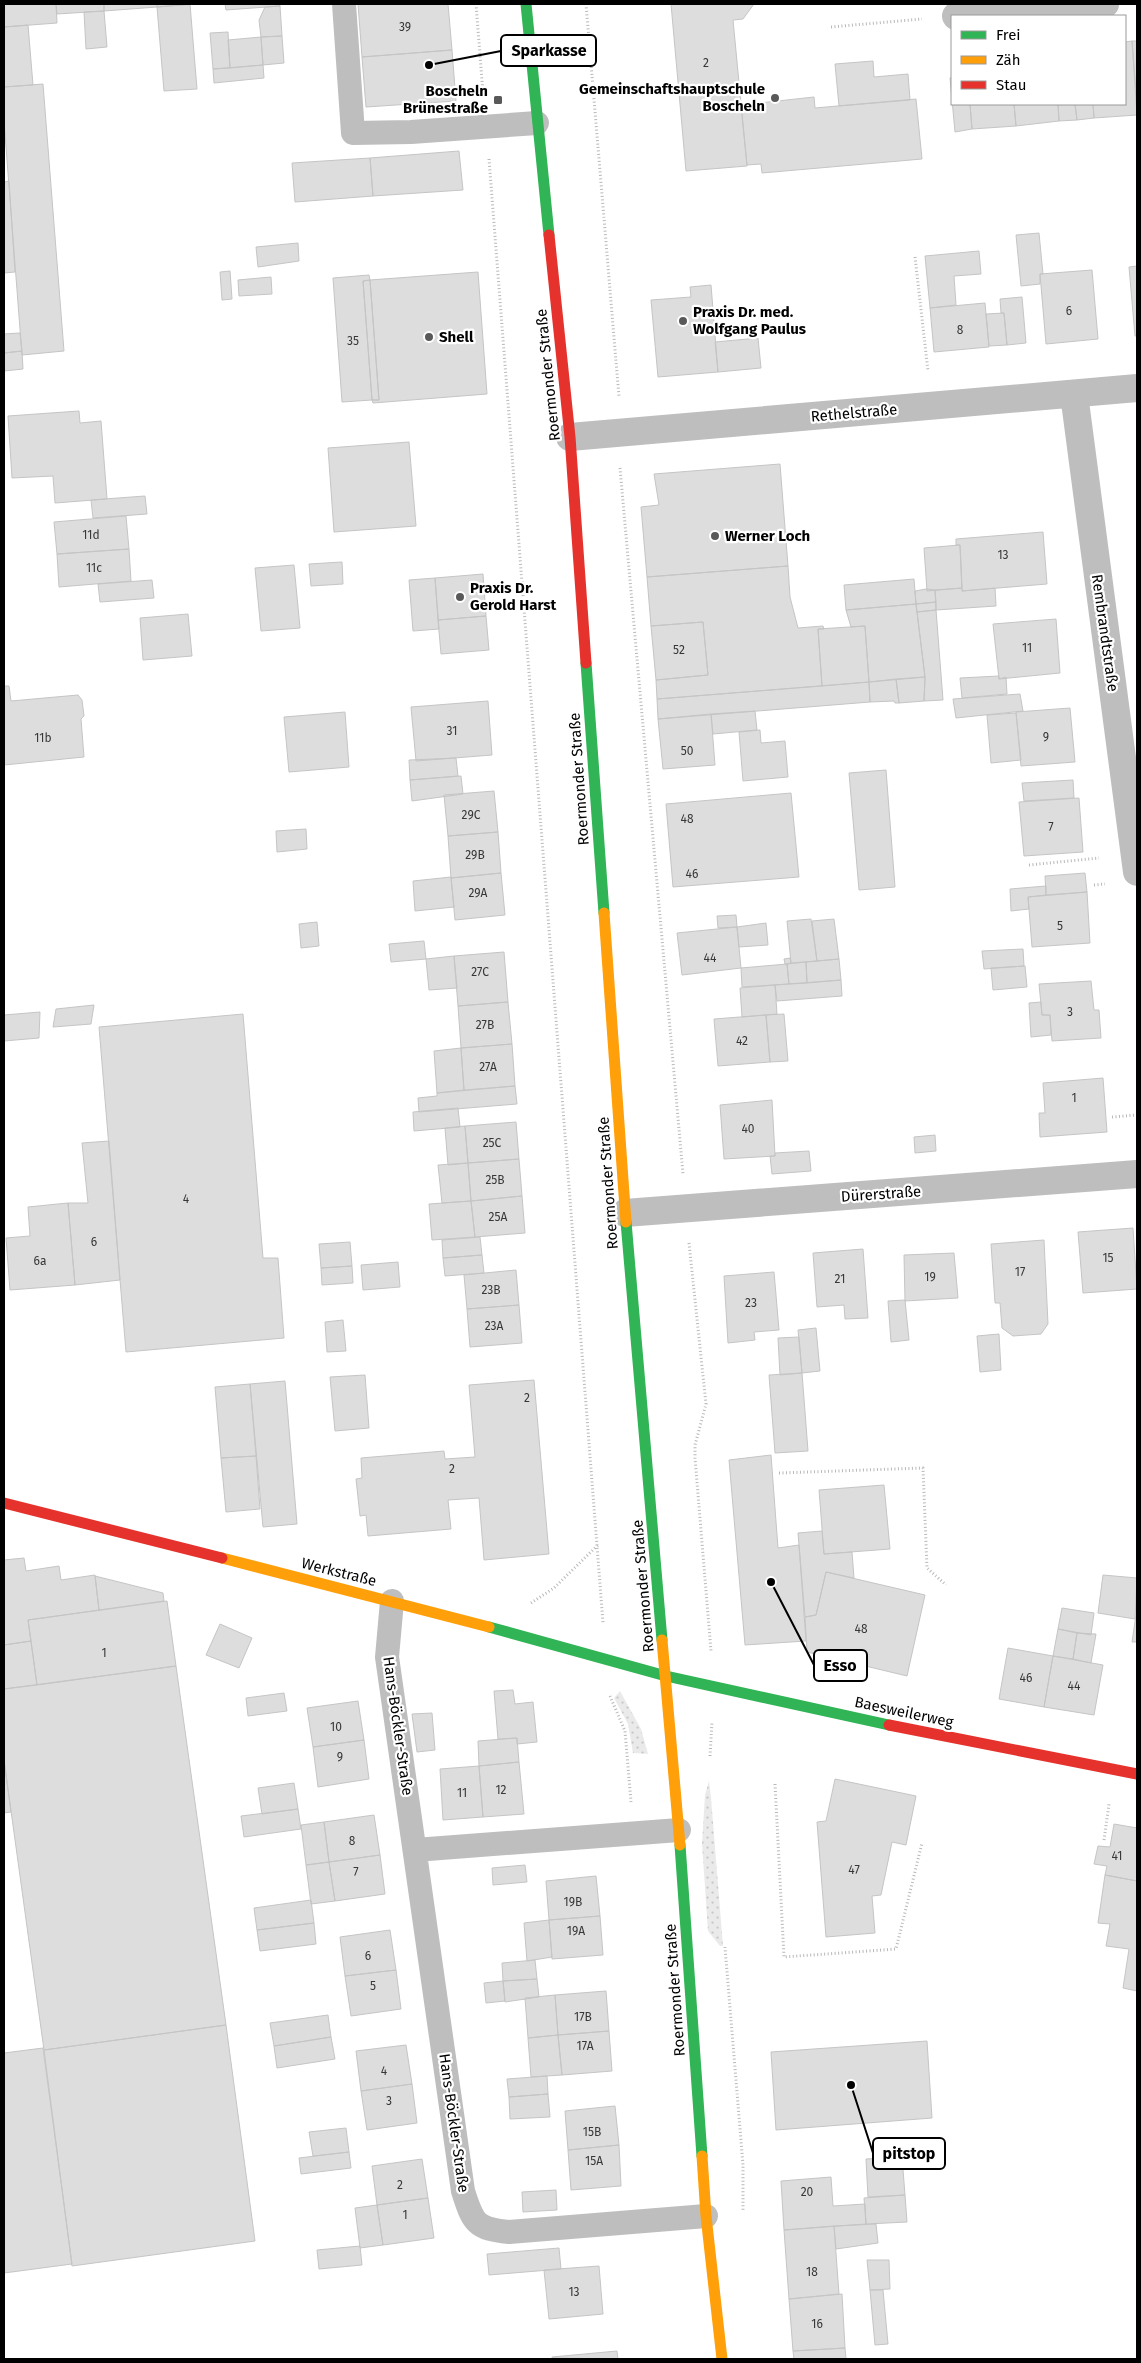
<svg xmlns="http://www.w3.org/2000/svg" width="1141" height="2363" font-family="'Fira Sans',sans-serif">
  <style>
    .grass { fill: url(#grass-dots) }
    .building { fill: #ddd; stroke: #c5c5c5 }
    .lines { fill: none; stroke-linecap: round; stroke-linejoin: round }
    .path { stroke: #b8b8b8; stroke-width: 3; stroke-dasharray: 1 2.5; stroke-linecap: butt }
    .lane { stroke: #bebebe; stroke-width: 24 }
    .street { stroke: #bebebe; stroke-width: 28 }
    .fast { stroke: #30b455; stroke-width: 11 }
    .slow { stroke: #ff9f0a; stroke-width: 11 }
    .jam { stroke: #e5322d; stroke-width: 11 }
    .poi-dot { fill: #595959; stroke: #fff; stroke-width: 2 }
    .labels { text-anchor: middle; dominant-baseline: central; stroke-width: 4.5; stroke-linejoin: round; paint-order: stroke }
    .number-label { font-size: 12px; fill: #373737 }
    .poi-label { font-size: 15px; font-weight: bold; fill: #000; stroke: #fff; text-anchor: start }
    .street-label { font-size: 15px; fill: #000; stroke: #fff }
    .leader { fill: none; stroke: #000; stroke-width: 2 }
    .callout-dot { fill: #000; stroke: #fff; stroke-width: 2 }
    .callout { fill: #fff; stroke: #000; stroke-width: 2 }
    .callout-label { font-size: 16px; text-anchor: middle; font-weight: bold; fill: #000 }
  </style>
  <defs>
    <pattern id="grass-dots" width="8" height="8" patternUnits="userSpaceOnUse" patternTransform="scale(1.25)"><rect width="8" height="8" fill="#eaeaea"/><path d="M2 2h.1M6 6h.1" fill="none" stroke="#c7c7c7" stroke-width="1.8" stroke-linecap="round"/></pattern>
  </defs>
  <rect width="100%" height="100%" fill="#fff"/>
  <!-- grass -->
  <path class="grass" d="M620,1691l21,38 7,25 -15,-1 -5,-29 -14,-26z
    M709,1781l2,17 12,148h-3l-12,-15 -6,-87 3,-49z"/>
  <!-- building -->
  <path class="building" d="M4,4h52l1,19 -53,4z
    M56,4h48v7l-47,3z
    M104,4h53v3l-53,4z
    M157,4h39l-39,3z
    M190,4l7,85 -33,2 -7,-84z
    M225,4h55v2l-54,4z
    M358,4h90l4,46 -90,7z
    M671,4h83l-11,15 -10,1 14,146 -61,5z
    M280,6l2,30 -21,1 -2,-17 6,-13z
    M104,11l3,36 -21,2 -2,-37z
    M28,25l5,60 -29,2v-60z
    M228,32l2,36 -17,1 -3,-36z
    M282,36l2,27 -21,2 -2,-28z
    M261,37l2,28 -33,3 -2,-28z
    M1132,41l5,74 -43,3 -1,-14h32v-62z
    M1132,41h5v62z
    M452,50l4,51 -90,6 -4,-50z
    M873,61l1,16 34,-3 2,26 -71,6 -4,-42z
    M263,65l1,13 -50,5 -1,-14z
    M952,77v27h18l2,25 -17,3 -5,-54z
    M43,84l21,267 -42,4 -18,-234v-34z
    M814,97l1,11 101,-9 6,60 -160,14 -1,-9 -14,1 -6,-60z
    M970,104h44l2,22 -44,3z
    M1014,104h44l1,17 -43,5z
    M1058,104h17l2,16 -18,1z
    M1075,104h18l1,14 -17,2z
    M459,151l4,39 -90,6 -3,-38z
    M370,158l3,38 -78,6 -3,-39z
    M9,181l6,91 -11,1v-91z
    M1039,233l4,41h-3v10l-19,2 -5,-51z
    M298,243l1,18 -41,6 -2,-20z
    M979,251l2,23 -27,2 2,29 -26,3 -5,-52z
    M1137,266v70h-2l-6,-69z
    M1092,270l6,69 -52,5 -6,-70z
    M230,271l2,28 -10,1 -2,-28z
    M478,272l9,122 -114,9 -1,-3h7l-9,-120z
    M369,275l1,5 -7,1 9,119 -30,2 -9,-124z
    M271,277l1,17 -33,2 -1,-16z
    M370,280l9,120h-7l-9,-119z
    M711,285l7,87 -60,5 -7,-77 40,-3 -1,-10z
    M1022,297l4,46 -19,2 -3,-32h-3l-1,-14z
    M985,303l4,44 -55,5 -4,-44z
    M1004,313l3,32 -18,1 -3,-32z
    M20,333l2,18 -18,2v-19z
    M758,338l3,30 -43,4 -3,-30z
    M22,351l1,18 -19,2v-18z
    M79,411l1,12 21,-2 6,78 -52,4 -2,-27 -41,2 -4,-62z
    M409,442l7,84 -82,6 -6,-84z
    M780,464l8,102 -141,11 -6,-70 18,-2 -5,-31z
    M145,496l2,18 -54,4 -2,-18z
    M126,516l3,33 -72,5 -3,-32z
    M1043,532l4,52 -85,7 -2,-46h-4v-6z
    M960,545l2,43 -35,3 -3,-43z
    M129,549l2,32 -72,6 -2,-33z
    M342,562l1,22 -32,2 -2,-22z
    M294,565l6,63 -39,3 -6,-63z
    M788,566l2,31 8,31 25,-2 1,3h-6l4,57 -165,13 -1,-19 52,-5 -5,-53 -52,4 -4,-49z
    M483,574l3,42 -48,4 -3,-42z
    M435,578l4,51 -26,2 -4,-51z
    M914,579l2,25 -70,6 -2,-25z
    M152,580l2,18 -54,4 -2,-18z
    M962,588v3l33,-3 1,18 -60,4 -1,-20z
    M926,589l9,1 1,12 -20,2 -1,-13z
    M936,602v8l-19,2 -1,-8z
    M916,604l9,73 -56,5 -4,-56 -14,1 -5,-17z
    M936,610l7,90 -19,1 1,-24 -8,-65z
    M188,614l4,42 -49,4 -3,-42z
    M486,616l3,34 -48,4 -3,-34z
    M1056,619l4,54 -61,6 -6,-55z
    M703,622l5,53 -52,5 -5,-54z
    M865,626l4,56 -47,4 -4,-57z
    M999,676v3l7,-2 1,17 -45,4 -2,-20z
    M925,677l-1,24 -25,2 -3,-24z
    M896,679l3,24h-4l-1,-2 -24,1 -1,-20z
    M869,682l1,20 -212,17 -1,-20z
    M4,686h5l2,15 67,-6 4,5 2,16 -3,3 3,38 -80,8z
    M1020,694l3,17 -67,7 -3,-19z
    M488,701l4,54 -76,6 -5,-54z
    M1070,708l5,54 -54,4 -5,-54z
    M755,711l2,19 -44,4 -2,-20z
    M345,712l4,55 -60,5 -5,-55z
    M1016,713l5,47 -30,3 -4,-48z
    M711,714l4,51 -52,4 -5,-50z
    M760,730l1,13 24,-2 3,36 -45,4 -4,-49z
    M456,758l2,18 -48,4 -1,-20z
    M886,770l9,117 -36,3 -10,-117z
    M461,776l2,18 -51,7 -2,-21z
    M1073,780l1,18 -50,3 -2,-18z
    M494,791l4,41 -50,4 -4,-41z
    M791,793l8,84 -126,10 -7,-83z
    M1079,798l4,54 -59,4 -5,-54z
    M306,829l1,20 -30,3 -1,-21z
    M498,832l3,41 -50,5 -3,-42z
    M501,873l4,42 -50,5 -4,-42z
    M1085,873l2,19 -41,3 -1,-19z
    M451,877l3,30 -39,4 -2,-30z
    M1046,886v9l-18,2 1,12 -18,2 -1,-22z
    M1087,892l3,51 -58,4 -4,-50z
    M736,915l1,12 -19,1 -1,-12z
    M811,919l6,42 -26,2 -4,-42z
    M834,919l5,40 -22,2 -5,-40z
    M317,922l2,24 -18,2 -2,-24z
    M766,923l2,22 -29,2 -2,-20z
    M737,927l4,41 -59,7 -5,-42z
    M424,941l2,18 -35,3 -2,-18z
    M1023,949l1,17 -40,3 -2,-18z
    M504,952l4,50 -50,4 -4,-50z
    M454,956l3,32 -28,2 -3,-31z
    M790,958l1,5 -6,1 -1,-5z
    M839,959l2,21 -34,3 -1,-21z
    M806,962l1,21 -18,1 -2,-20z
    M787,964l2,20 -47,3 -1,-19z
    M1025,966l2,21 -34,3 -2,-22z
    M841,980l1,16 -65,5 -2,-16z
    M1091,981l3,29h5l2,28 -49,3 -2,-26h-8l-3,-31z
    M775,985l2,29 -35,3 -2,-29z
    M508,1002l4,42 -51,4 -3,-42z
    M1041,1002l1,13h8l1,20 -20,2 -2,-34z
    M94,1005l-3,19 -38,3 3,-18z
    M40,1012l-1,26 -35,3v-26z
    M243,1014l20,244h15l6,80 -158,14 -27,-325z
    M784,1014l4,47 -18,1 -4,-47z
    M766,1015l4,47 -52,4 -4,-47z
    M512,1044l3,42 -51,4 -3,-42z
    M461,1048l3,42 -27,3 -3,-42z
    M1103,1078l4,54 -67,5 -1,-24h6l-2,-30z
    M515,1086l2,18 -98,8 -1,-14 19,-2v-3z
    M772,1100l3,56 -51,3 -4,-54z
    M458,1108l2,19 -46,4 -1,-19z
    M516,1122l3,37 -51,4 -3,-37z
    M465,1126l3,37 -20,2 -3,-37z
    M935,1135l1,16 -21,2 -1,-16z
    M109,1141l11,139 -45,5 -7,-82h20l-6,-60z
    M809,1151l2,20 -39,3 -2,-18h5v-3z
    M519,1159l3,37 -51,5 -3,-38z
    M468,1163l3,38 -29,2 -4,-38z
    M522,1196l3,37 -50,4 -4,-36z
    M471,1201l4,36 -43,3 -3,-36z
    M68,1203l7,82 -65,5 -4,-52 24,-2 -2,-29z
    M1133,1228l4,61 -54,4 -5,-61z
    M480,1237l2,18 -39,3 -1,-18z
    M1044,1240l4,84 -7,10 -28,2 -11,-8 -2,-25h-5l-4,-59z
    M350,1242l2,24 -31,2 -2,-24z
    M863,1249l5,69 -23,1 -1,-14 -27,2 -4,-54z
    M954,1253l4,45 -53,3 -1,-46z
    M482,1255l2,18 -39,3 -2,-18z
    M398,1262l2,25 -37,3 -2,-25z
    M352,1266l1,17 -31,2 -1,-17z
    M516,1270l3,35 -52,4 -3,-34z
    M774,1272l5,58 -25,2 1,8 -27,3 -4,-67z
    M905,1300l4,40 -18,2 -3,-41z
    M519,1305l3,38 -52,4 -3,-38z
    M343,1320l3,31 -19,1 -2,-30z
    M816,1328l4,43 -18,2 -4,-43z
    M999,1334l2,36 -21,2 -3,-36z
    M799,1337l3,36 -22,2 -2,-37z
    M802,1373l6,78 -33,2 -6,-78z
    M365,1375l4,53 -34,3 -5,-54z
    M534,1380l15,174 -65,6 -5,-62 -31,2 3,29 -83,7 -2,-21 -6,1 -4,-37 6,-1 -1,-20 83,-7 1,8 30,-2 -6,-72z
    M285,1381l12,143 -34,3 -13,-143z
    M250,1384l6,72 -35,2 -6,-71z
    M771,1455l7,93 21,-3 7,96 -61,4 -16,-185z
    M256,1456l4,53 -34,3 -5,-54z
    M884,1485l6,64 -66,5 -5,-64z
    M822,1531l2,23 28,-2 2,26 -28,-6 -10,43 -11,2 -7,-84z
    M24,1558l2,13 33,-5 2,14 34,-5 4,35 -71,10 3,21 -27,4v-85z
    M826,1572l99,23 -18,81 -100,-24 -2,-35 11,-2z
    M1103,1575l34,3 -2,41 -37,-6z
    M95,1576l68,17 1,8 -65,9z
    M167,1601l9,65 -139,19 -9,-65z
    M1062,1608l32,5 -3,22 -33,-6z
    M1137,1608v34h-5z
    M220,1624l32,14 -13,30 -33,-13z
    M1058,1629l19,4 -4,26 -20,-3z
    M1077,1633l19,1 -5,29 -18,-4z
    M31,1641l6,44 -33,4v-44z
    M1008,1648l45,8 -9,51 -45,-8z
    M1053,1656l50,9 -9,50 -50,-8z
    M176,1666l50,359 -182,25 -40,-290v-71z
    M513,1690l2,14 18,-2 4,40 -20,2v-6l-19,1 -4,-48z
    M284,1693l3,18 -39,5 -2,-18z
    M358,1701l6,39 -51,7 -6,-39z
    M432,1713l3,37 -18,2 -5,-38z
    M517,1738l2,24 -40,4 -1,-25z
    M364,1740l5,39 -51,8 -5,-40z
    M4,1760l7,52 -7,1z
    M519,1762l5,52 -41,3 -4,-51z
    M479,1766l4,51 -40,3 -3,-51z
    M835,1779l81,17 -10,49 -14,-3 -11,53 -9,1 3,37 -49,4 -9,-115 9,-1z
    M294,1783l4,26 -36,5 -4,-26z
    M298,1809l3,20 -57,8 -3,-21z
    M374,1815l6,40 -51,7 -5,-40z
    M324,1822l5,40 -23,3 -5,-40z
    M1114,1824l23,4v53l-32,-6 2,-9 -13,-2 4,-18 12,1z
    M380,1855l5,39 -50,7 -6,-39z
    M329,1862l6,39 -24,3 -5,-39z
    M525,1865l2,17 -34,3 -1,-17z
    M1105,1875l32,6v110l-14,-3 6,-39 -23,-3 4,-22 -12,-1z
    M596,1876l4,40 -51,4 -3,-39z
    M311,1900l3,23 -57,7 -3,-22z
    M600,1916l3,39 -51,4 -3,-39z
    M549,1920l3,37 -25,4 -3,-38z
    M314,1923l2,21 -56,7 -3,-21z
    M390,1930l6,40 -51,6 -5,-39z
    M535,1960l2,19 -34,2 -1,-18z
    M396,1970l5,39 -50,7 -6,-40z
    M537,1979l2,18 -34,5 -2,-21z
    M503,1981l2,20 -19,2 -2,-20z
    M606,1991l3,40 -51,4 -3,-40z
    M555,1995l3,40 -30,3 -3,-40z
    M328,2015l3,22 -57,9 -4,-23z
    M226,2025l29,216 -183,25 -28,-216z
    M609,2031l3,40 -50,4 -4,-40z
    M558,2035l4,40 -31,2 -3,-39z
    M331,2037l4,22 -58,9 -3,-22z
    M927,2041l5,77 -156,12 -5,-78z
    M406,2045l6,39 -51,7 -5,-40z
    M43,2048l29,216 -68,9v-220z
    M547,2076l1,18 -39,3 -2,-18z
    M412,2084l5,39 -50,7 -6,-39z
    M548,2094l2,23 -40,2 -1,-22z
    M615,2106l4,39 -51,5 -3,-39z
    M346,2128l3,24 -36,4 -4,-24z
    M619,2145l2,41 -50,4 -3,-40z
    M349,2152l2,16 -50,6 -2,-16z
    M902,2157l3,38 -37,2 -2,-38z
    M422,2159l6,39 -51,7 -5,-39z
    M831,2177l2,29 32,-2 1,20 -82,6 -3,-49z
    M556,2190l1,20 -34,2 -1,-20z
    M905,2195l2,27 -41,2 -2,-26z
    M428,2198l6,40 -51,7 -6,-40z
    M377,2205l6,40 -23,3 -5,-40z
    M876,2224l2,19 -42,6 -2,-23z
    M834,2226l5,68 -50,5 -5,-69z
    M360,2246l2,19 -43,4 -2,-19z
    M559,2248l2,21 -72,6 -2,-21z
    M867,2260h22l1,29 -20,1z
    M599,2266l4,48 -54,5 -5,-49z
    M870,2290h13l5,54 -13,1z
    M842,2294l3,54 -52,3 -4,-52z
    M845,2348l1,11h-52l-1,-8z
    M617,2351l1,8 -66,-1v-1z"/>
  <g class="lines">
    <!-- path -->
    <path class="path" d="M476,4l7,89
      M586,4l33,393
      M831,27l91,-8
      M489,159l114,1464
      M915,257l13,114
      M620,468l63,706
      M1029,865l70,-7
      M1094,885l11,-1
      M1112,1117l25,-2
      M689,1243l17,161 -11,41v13l16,193
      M779,1473l144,-5 4,100 19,17
      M531,1603l23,-15 44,-43
      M610,1696l15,35 6,71
      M710,1756l2,-34
      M775,1784l9,173 112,-8 26,-106
      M1104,1840l5,-36
      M725,1947l18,218v47"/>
    <!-- lane -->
    <path class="lane" d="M344,4l9,129 58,-1 126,-9
      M392,1601l-5,56 76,534c10,32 13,38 46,41l197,-16
      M415,1850l264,-20"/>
    <!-- street -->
    <path class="street" d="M956,16l149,-12
      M1074,394l63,478
      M570,437l567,-49
      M625,1213l512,-39"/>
    <!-- fast -->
    <path class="fast" d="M526,4l23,231
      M586,663l18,250
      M626,1222l36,418
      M489,1627l177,49 223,49
      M680,1845l22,311"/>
    <!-- slow -->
    <path class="slow" d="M604,913l22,309
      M222,1558l267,69
      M662,1640l18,205
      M702,2156l4,60 16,143"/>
    <!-- jam -->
    <path class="jam" d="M549,235l21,202 16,226
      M4,1503l218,55
      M889,1725l248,49"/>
  </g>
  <!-- markers -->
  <g class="poi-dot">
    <circle cx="775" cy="98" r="5"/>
    <rect x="493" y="95" width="10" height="10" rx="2.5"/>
    <circle cx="683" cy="321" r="5"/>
    <circle cx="429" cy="337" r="5"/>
    <circle cx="715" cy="536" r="5"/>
    <circle cx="460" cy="597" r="5"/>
  </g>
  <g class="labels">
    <!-- number labels -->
    <g class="number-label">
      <text x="405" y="27">39</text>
      <text x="706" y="63">2</text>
      <text x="1069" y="311">6</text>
      <text x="960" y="330">8</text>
      <text x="353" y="341">35</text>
      <text x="91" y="535">11d</text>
      <text x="1003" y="555">13</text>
      <text x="94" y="568">11c</text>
      <text x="1027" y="648">11</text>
      <text x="679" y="650">52</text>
      <text x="452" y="731">31</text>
      <text x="1046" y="737">9</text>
      <text x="43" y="738">11b</text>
      <text x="687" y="751">50</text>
      <text x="471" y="815">29C</text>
      <text x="687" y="819">48</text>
      <text x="1051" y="827">7</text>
      <text x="475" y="855">29B</text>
      <text x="692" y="874">46</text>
      <text x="478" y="893">29A</text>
      <text x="1060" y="926">5</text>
      <text x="710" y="958">44</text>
      <text x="480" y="972">27C</text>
      <text x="1070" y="1012">3</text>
      <text x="485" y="1025">27B</text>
      <text x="742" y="1041">42</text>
      <text x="488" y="1067">27A</text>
      <text x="1074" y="1098">1</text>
      <text x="748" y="1129">40</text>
      <text x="492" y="1143">25C</text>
      <text x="495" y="1180">25B</text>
      <text x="186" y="1199">4</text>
      <text x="498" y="1217">25A</text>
      <text x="94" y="1242">6</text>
      <text x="1108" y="1258">15</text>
      <text x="40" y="1261">6a</text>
      <text x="1020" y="1272">17</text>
      <text x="930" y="1277">19</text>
      <text x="840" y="1279">21</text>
      <text x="491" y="1290">23B</text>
      <text x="751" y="1303">23</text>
      <text x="494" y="1326">23A</text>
      <text x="527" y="1398">2</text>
      <text x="452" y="1469">2</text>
      <text x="861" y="1629">48</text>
      <text x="104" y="1653">1</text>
      <text x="1026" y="1678">46</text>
      <text x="1074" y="1686">44</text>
      <text x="336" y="1727">10</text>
      <text x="340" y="1757">9</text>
      <text x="501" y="1790">12</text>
      <text x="462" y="1793">11</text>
      <text x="352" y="1841">8</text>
      <text x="1117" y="1856">41</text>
      <text x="854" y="1870">47</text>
      <text x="356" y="1872">7</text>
      <text x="573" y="1902">19B</text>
      <text x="576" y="1931">19A</text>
      <text x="368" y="1956">6</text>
      <text x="373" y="1986">5</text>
      <text x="583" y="2017">17B</text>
      <text x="585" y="2046">17A</text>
      <text x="384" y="2071">4</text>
      <text x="389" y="2101">3</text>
      <text x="592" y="2132">15B</text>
      <text x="594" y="2161">15A</text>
      <text x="400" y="2185">2</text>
      <text x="807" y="2192">20</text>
      <text x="405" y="2215">1</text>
      <text x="812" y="2272">18</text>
      <text x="574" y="2292">13</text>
      <text x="817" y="2324">16</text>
    </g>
    <!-- poi labels -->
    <g class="poi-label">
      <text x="765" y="89" text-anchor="end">Gemeinschaftshauptschule<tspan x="765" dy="17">Boscheln</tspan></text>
      <text x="488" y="91" text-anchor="end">Boscheln<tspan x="488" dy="17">Brünestraße</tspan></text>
      <text x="693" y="312">Praxis Dr. med.<tspan x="693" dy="17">Wolfgang Paulus</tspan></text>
      <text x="439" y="337">Shell</text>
      <text x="725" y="536">Werner Loch</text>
      <text x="470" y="588">Praxis Dr.<tspan x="470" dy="17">Gerold Harst</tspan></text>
    </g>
    <!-- street labels -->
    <g class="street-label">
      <text transform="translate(548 375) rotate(-96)">Roermonder Straße</text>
      <text transform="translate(854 413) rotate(-5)">Rethelstraße</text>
      <text transform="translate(1105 633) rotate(82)">Rembrandtstraße</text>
      <text transform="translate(579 779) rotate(-94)">Roermonder Straße</text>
      <text transform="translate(608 1183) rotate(-94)">Roermonder Straße</text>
      <text transform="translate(881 1194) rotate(-4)">Dürerstraße</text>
      <text transform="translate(339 1572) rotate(14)">Werkstraße</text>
      <text transform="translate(643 1586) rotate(-95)">Roermonder Straße</text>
      <text transform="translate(904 1712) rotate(12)">Baesweilerweg</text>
      <text transform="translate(398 1726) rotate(82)">Hans-Böckler-Straße</text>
      <text transform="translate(675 1990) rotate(-94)">Roermonder Straße</text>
      <text transform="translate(454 2123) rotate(82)">Hans-Böckler-Straße</text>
    </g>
  </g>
  <!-- callouts -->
  <path class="leader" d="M429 65L501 51M771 1582L814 1665M851 2085L873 2153"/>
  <g class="callout-dot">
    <circle cx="429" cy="65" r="5"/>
    <circle cx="771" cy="1582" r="5"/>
    <circle cx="851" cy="2085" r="5"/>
  </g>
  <g class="callout">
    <rect x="501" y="35" width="95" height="31" rx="5"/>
    <rect x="814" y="1650" width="53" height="31" rx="5"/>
    <rect x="873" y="2138" width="72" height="31" rx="5"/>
  </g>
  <g class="callout-label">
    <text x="549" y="56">Sparkasse</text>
    <text x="840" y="1671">Esso</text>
    <text x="909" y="2159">pitstop</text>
  </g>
  <!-- border -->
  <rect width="1141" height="2363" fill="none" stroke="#000000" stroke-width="10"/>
  <!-- legend -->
  <rect x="951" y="15" width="175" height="90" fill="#ffffff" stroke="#999999"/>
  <rect x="961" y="31" width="25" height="8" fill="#30b455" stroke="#999999"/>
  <text x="996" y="40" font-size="15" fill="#000000">Frei</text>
  <rect x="961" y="56" width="25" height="8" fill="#ff9f0a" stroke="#999999"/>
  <text x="996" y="65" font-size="15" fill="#000000">Zäh</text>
  <rect x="961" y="81" width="25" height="8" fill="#e5322d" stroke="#999999"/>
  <text x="996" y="90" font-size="15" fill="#000000">Stau</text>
</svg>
